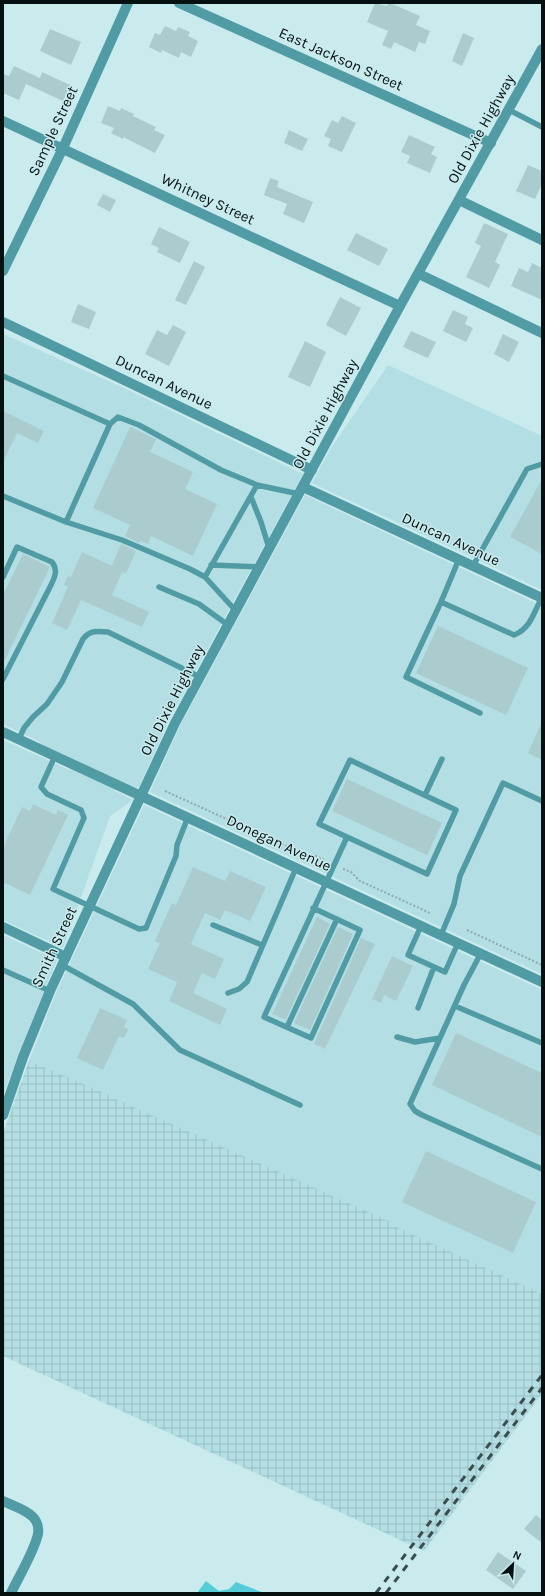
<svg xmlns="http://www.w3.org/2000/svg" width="545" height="1596" font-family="Karla,sans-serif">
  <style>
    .built { fill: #b3dee3 }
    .industrial { fill: url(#industrial-grid) }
    .water { fill: #54cdd9 }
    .building { fill: #abcccf }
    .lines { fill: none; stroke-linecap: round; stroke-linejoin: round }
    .path { stroke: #8ea9ab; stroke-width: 2; stroke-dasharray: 2 2; stroke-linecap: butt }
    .service { stroke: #519ca4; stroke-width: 5.5 }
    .minor { stroke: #519ca4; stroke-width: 10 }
    .tertiary { stroke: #519ca4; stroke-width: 10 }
    .rail { stroke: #3b4d4e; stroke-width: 3; stroke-dasharray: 7 7; stroke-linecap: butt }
    .labels { text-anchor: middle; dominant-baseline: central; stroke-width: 3; stroke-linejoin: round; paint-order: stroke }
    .street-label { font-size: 15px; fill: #051011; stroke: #c9ebee }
  </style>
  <defs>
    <pattern id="industrial-grid" width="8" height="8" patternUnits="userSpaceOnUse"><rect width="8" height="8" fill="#b3dee3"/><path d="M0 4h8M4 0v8" fill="none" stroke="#98bdc2"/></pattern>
  </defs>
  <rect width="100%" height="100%" fill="#c9ebee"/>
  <!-- built -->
  <path class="built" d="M3,334l121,54 179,86 -134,246 -30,67 -26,3 20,10 -23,16 -47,132 -60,-28v-180l69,31 -34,-30 -35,-17z
    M388,365l154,71v154l-230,-107 19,-35z
    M305,495l237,111v368l-392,-182 30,-66z
    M144,805l398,185v304l-151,-69 1,-2 -363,-162 27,-68z
    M3,935l54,25 -39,95 -15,41z"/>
  <!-- industrial -->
  <path class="industrial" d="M29,1061l80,34 2,2 282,126 -1,2 150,69v100l-118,157 -421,-195v-223z"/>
  <!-- water -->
  <path class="water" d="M206,1581l13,10 10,-2 7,-7 28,11h-67z"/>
  <!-- building -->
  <path class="building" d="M375,3l12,3 1,-3h2l30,13 -4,9 14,6 -5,13 -6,-2 -4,10 -21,-10 -3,7 -9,-4 6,-14 -21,-9z
    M165,26l11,5 2,-4 12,5 -2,4 10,5 -7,16 -10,-5 -2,6 -17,-8 -1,3 -12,-6 6,-14 5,2z
    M50,29l31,13 -10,23 -31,-14z
    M463,33l11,5 -12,28 -10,-5z
    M14,66l26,12 2,-6 28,13 -7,16 -37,-17 -7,16 -16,-7v-19l6,2z
    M108,106l12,5 1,-3 13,6 -1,2 23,11 -2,3 11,5 -10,18 -32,-16v2l-12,-6 3,-5 -13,-5z
    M342,116l14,7 -14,29 -14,-6 3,-7 -7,-3 8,-16 6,3z
    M289,130l19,9 -6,12 -18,-8z
    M409,135l26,12 -4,7 6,3 -7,16 -23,-10 3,-7 -9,-4z
    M528,165l14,6v13l-7,15 -19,-8z
    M270,178l9,3 -2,6 36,15 -9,21 -21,-9 4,-10 -23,-9z
    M103,194l13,6 -6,12 -13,-7z
    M484,223l24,11 -13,28 5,3 -11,23 -23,-11 15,-31 -6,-3z
    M159,227l31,15 -10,21 -23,-11 2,-4 -8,-4z
    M356,233l32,16 -9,17 -32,-16z
    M194,261l11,6 -19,38 -11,-5z
    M532,263l10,5v32l-31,-14 8,-18 9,4z
    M340,297l21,11 -15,28 -20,-11z
    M78,304l18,8 -7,17 -18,-7z
    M453,310l15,7 -3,7 8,4 -7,14 -23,-11z
    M173,325l13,7 -17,34 -24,-12 12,-24 10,5z
    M411,331l25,11 -8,16 -25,-11z
    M503,334l16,8 -10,20 -15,-8z
    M305,341l21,11 -16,35 -22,-10z
    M3,411l41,20 -6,12 -21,-10 -14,29z
    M130,427l26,12 -6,13 43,20 -8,17 32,15 -24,52 -42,-20 -3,8 -8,-3 -1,2 -14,-7 5,-11 -37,-17z
    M542,479v75l-32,-17z
    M121,544l15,7 -10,23 -4,-2 -10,23 37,17 -7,15 -61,-27 -14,30 -15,-7 16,-36 -4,-2 4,-9 3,1 11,-25 30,14z
    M23,554l27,13 -47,97v-69z
    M438,626l90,42 -22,47 -90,-42z
    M542,722v38l-14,-7z
    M347,779l95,44 -15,32 -95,-44z
    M33,804l23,11 2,-5 10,5 -38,80 -27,-13v-34l19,-41 8,4z
    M193,867l32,14 5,-10 36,16 -16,34 -25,-11 -5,10 -15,-7 -14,31 33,15 -9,20 -13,-6 -9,20 34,16 -7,16 -51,-24 8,-19 -29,-13 12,-26 -5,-2 17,-38 4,2z
    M317,917l13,7 -44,95h-2l-12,-5z
    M338,927l15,7 -43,96 -16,-7z
    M361,938l14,6 -50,105 -11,-5z
    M392,956l21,10 -17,35 -12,-6 -3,8 -9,-4z
    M100,1008l27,12 -3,7 4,3 -4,8 -5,-2 -16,34 -26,-12z
    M456,1033l86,40v64l-110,-52z
    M426,1151l110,51 -23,51 -111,-51z
    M536,1515l6,5v23l-18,-14z
    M498,1552l28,19 -13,18 -27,-19z"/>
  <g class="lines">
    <!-- path -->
    <path class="path" d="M165,791l141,64 10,1 8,4
      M343,869l8,3 9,9 70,32
      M467,930l75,35"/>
    <!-- service -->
    <path class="service" d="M509,110l33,17
      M3,376l107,48
      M3,496l63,26
      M251,497l10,25 8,26
      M459,559l-18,43 73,33c17,-7 20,-23 28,-38
      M211,565l49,2
      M473,566l54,-97 15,-5
      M3,577l14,-30 35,15c6,8 3,15 -1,23l-48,94
      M205,577l52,-92
      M159,587l40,17 29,21
      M441,602l-35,75 74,36
      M236,611l-31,-34 -15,-8 -68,-29 -56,-18 44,-98 8,-7 21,8 82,45 36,15 42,9
      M19,739l5,-11 9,-11 14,-13 15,-22 21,-43c7,-9 15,-8 25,-7l92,45
      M55,756l-14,31 6,7 34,16 3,8 -31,71 86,40 7,-1 30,-72 1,-11 11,-28
      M425,795l17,-36
      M313,908l47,22 -49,108 -47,-21 83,-180 -28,-13 31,-64 106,50 -29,64 -80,-37
      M213,925l49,20
      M421,926l-13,29 37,17 13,-29
      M441,935l13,-31 6,-28 43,-93 39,18
      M481,953l-17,32 -54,119 5,7 7,4 120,54
      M62,965l71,39 47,46 120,55
      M3,970l47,21
      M228,993l11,-4 8,-7 49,-114
      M455,1006l87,37
      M418,1008l16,-41
      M287,1027l50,-108
      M397,1037l18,5 25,-4"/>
    <!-- minor -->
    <path class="minor" d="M179,3l312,140
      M3,121l397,185
      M459,200l83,40
      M3,271l60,-123 65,-145
      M419,274l123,59
      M3,322l309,148
      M303,487l239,111
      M3,927l63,30
      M3,1501c10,5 22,8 30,16 4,4 6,11 5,17 -4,18 -19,42 -27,59"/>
    <!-- tertiary -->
    <path class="tertiary" d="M3,732l539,250
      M3,1115l20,-58 27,-66 125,-268 225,-417 142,-257"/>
    <!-- rail -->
    <path class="rail" d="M376,1593l166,-218
      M386,1593l156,-205"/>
  </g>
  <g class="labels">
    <!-- street labels -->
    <g class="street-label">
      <text transform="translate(341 59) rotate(24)">East Jackson Street</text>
      <text transform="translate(481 129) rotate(-61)">Old Dixie Highway</text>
      <text transform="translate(53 131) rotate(-65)">Sample Street</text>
      <text transform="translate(208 199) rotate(25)">Whitney Street</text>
      <text transform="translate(164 382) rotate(26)">Duncan Avenue</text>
      <text transform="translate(325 414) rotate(-62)">Old Dixie Highway</text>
      <text transform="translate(451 539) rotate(25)">Duncan Avenue</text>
      <text transform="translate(172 700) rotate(-63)">Old Dixie Highway</text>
      <text transform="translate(279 843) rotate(25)">Donegan Avenue</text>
      <text transform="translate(54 947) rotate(-65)">Smith Street</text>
    </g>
  </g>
  <!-- border -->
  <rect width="545" height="1596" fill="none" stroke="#051011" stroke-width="8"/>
  <!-- north arrow -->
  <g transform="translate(513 1564) rotate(25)" stroke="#c9ebee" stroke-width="3" paint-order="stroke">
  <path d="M0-3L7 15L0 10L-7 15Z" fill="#051011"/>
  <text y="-6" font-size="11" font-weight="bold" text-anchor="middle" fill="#051011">N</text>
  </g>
</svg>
